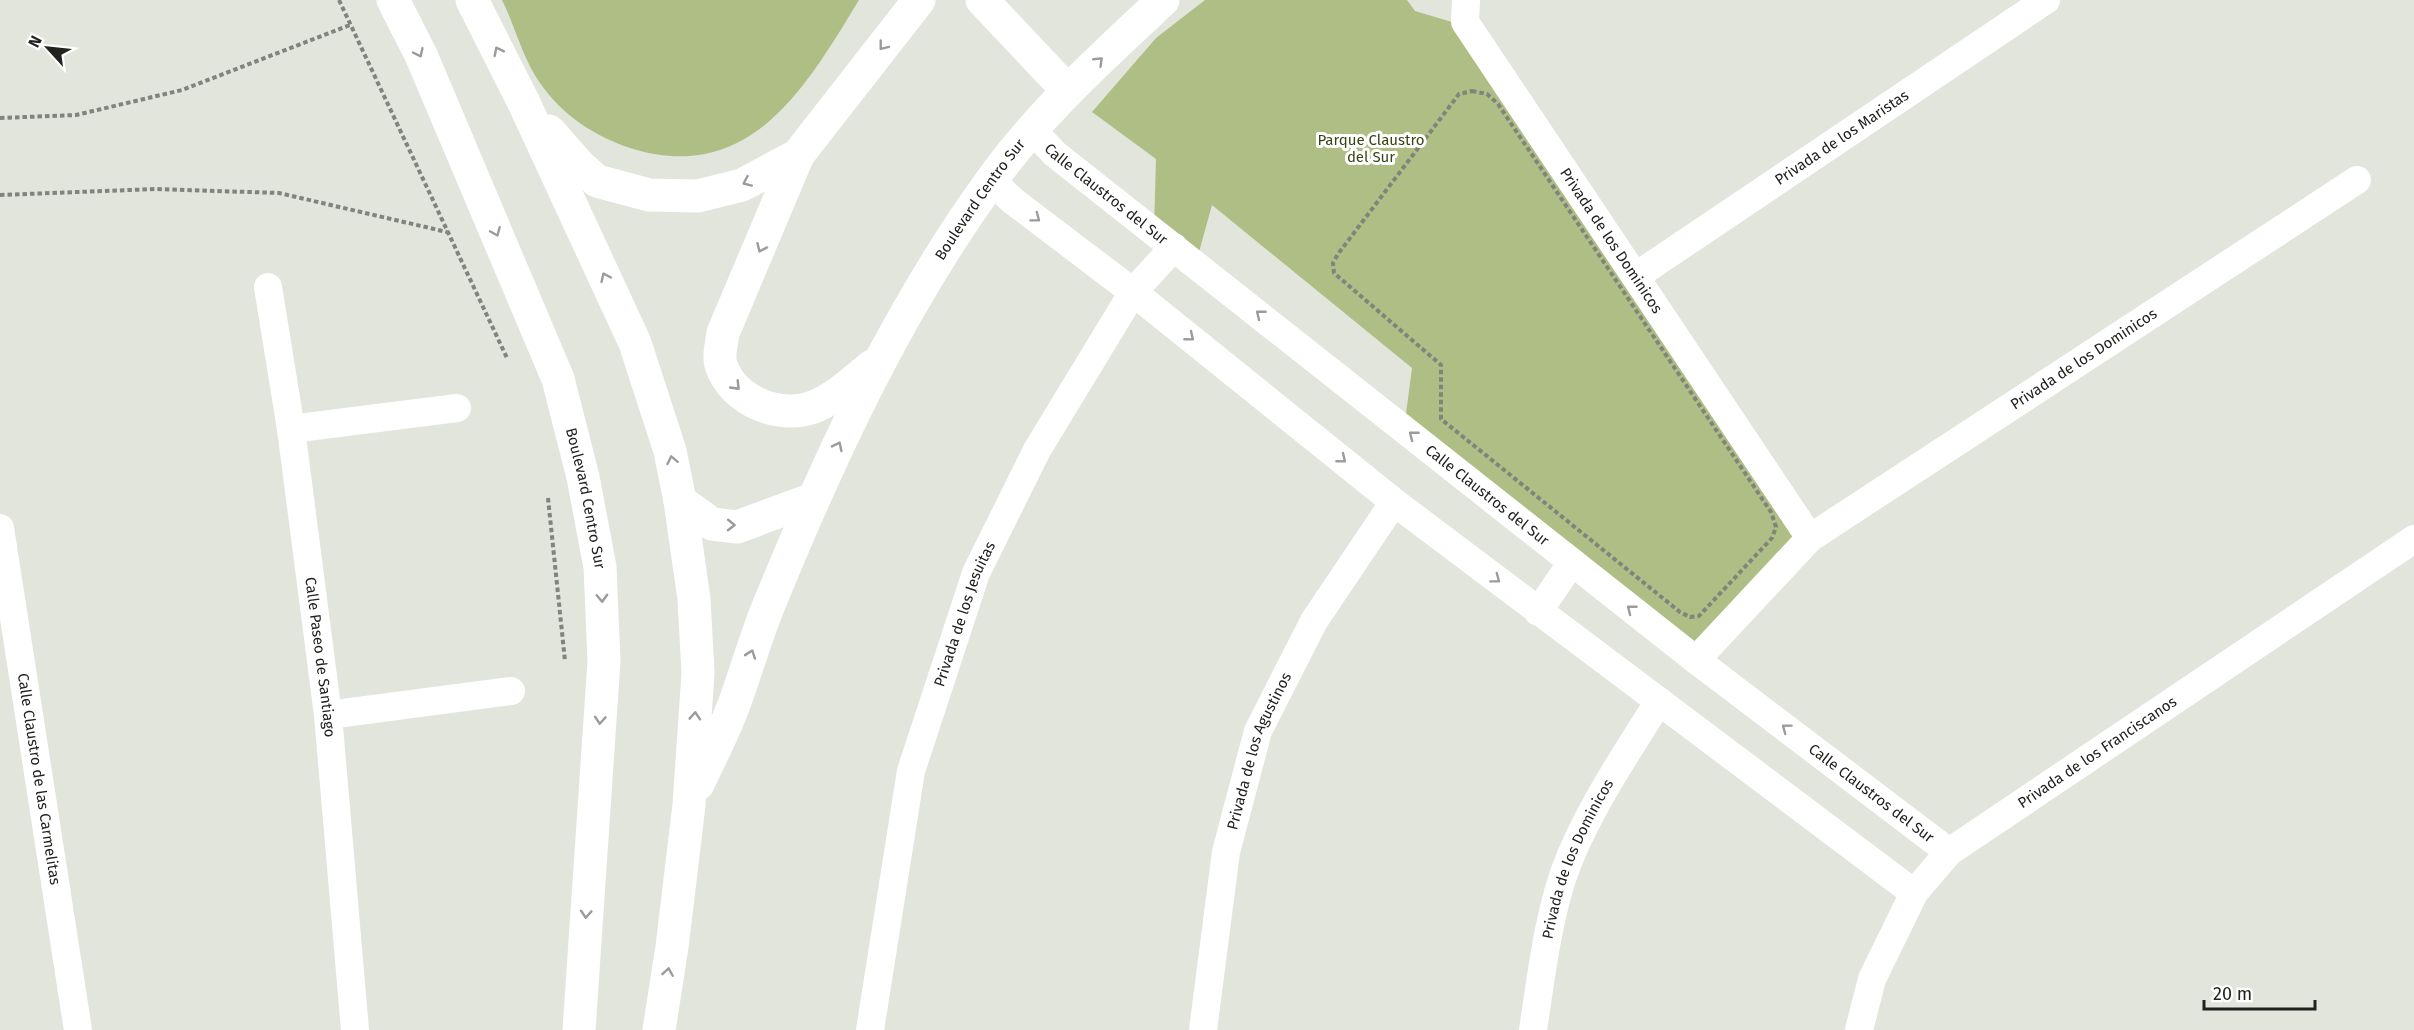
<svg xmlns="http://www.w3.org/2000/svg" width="2414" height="1030" font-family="'Fira Sans',sans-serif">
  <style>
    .green { fill: #afbe84 }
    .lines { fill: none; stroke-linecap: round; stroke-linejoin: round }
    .path { stroke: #81837d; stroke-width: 4; stroke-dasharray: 4.5 3; stroke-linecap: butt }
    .minor { stroke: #fff; stroke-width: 28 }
    .tertiary { stroke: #fff; stroke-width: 33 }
    .oneway { stroke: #9b9c9a }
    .labels { text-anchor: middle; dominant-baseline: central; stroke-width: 6; stroke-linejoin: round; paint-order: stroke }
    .street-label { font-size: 15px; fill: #21221f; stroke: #fff }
    .park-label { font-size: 15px; fill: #394412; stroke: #fff }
  </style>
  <rect width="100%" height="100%" fill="#e2e5dc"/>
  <!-- green -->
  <path class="green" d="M502,0h357c-53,87 -109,186 -229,148 -36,-12 -68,-33 -90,-65 -17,-24 -25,-57 -38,-83z
    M1205,0h202l8,11 47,14 348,513 -114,122 -292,-231 8,-61 -200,-163 -16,58 -42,-33 2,-71 -64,-47 64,-74z"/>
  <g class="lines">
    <!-- path -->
    <path class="path" d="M339,0l168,358
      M1472,91l15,3 11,10 273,408 5,15 -4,11 -73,78 -9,1 -10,-5 -239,-193v-54l-107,-92 -1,-10 5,-9 121,-160z
      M0,118l76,-3 106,-25 168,-65
      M0,195l156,-6 123,4 168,39
      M548,498l17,163"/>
    <!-- minor -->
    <g class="minor">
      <path id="s1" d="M1466,0l-1,22 345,516"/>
      <path id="s2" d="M1032,130l23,24 641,506 253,192"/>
      <path d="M991,180l22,21 120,91 261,210 520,391"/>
      <path id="s3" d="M1636,276l410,-276"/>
      <path id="s4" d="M268,287l23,142 37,286 27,315"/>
      <path d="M291,429l166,-21"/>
      <path id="s5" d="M0,528l78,502"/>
      <path d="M1538,612l34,-50"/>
      <path id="s6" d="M1696,660l114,-122 547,-358"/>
      <path d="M328,715l183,-24"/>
      <path id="s7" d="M870,1030l41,-259 65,-198 61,-123 96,-158 41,-45"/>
      <path id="s8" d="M1203,1030l23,-178 32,-121 56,-110 80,-119"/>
      <path id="s9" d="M1533,1030c8,-52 14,-107 31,-157 22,-61 61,-117 95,-172"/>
      <path id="s10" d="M1859,1030l13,-51 42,-86 35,-41 465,-313"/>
    </g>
    <!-- tertiary -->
    <g class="tertiary">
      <path id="s11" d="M393,0l28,55 137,324 25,98 17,90 4,94 -25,369"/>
      <path d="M472,0l52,103 111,240 35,108 10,50 14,98 4,74 -9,132 -17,142 -13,83"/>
      <path d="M982,0l86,91"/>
      <path d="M549,131l30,34 18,16 52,14 49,1 44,-11 56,-30 121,-155"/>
      <path d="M798,155l-75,178c-1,9 -5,23 -2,32 12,36 60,56 95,41 22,-10 38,-25 56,-40"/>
      <path d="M680,501l32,23 25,3 76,-28"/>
      <path id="s12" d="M698,784c13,-28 28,-56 38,-85 11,-31 20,-62 32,-92 61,-149 128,-295 223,-426 48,-68 112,-124 172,-181"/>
    </g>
  </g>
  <!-- one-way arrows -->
  <defs><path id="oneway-chevron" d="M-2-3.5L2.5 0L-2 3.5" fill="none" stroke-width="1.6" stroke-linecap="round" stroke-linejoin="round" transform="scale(1.5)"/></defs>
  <g class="oneway">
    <use href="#oneway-chevron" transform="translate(883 46) rotate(128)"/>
    <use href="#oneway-chevron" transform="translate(498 51) rotate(-117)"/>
    <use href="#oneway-chevron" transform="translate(419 53) rotate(65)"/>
    <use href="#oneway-chevron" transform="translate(1099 61) rotate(-44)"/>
    <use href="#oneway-chevron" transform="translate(747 182) rotate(156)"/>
    <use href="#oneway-chevron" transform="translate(1036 218) rotate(37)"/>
    <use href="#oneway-chevron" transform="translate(496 232) rotate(67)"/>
    <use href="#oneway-chevron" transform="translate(761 248) rotate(114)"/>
    <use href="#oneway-chevron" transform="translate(605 277) rotate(-115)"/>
    <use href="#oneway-chevron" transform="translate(1260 314) rotate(-141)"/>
    <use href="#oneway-chevron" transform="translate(1190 337) rotate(39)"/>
    <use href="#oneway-chevron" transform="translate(736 386) rotate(46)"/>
    <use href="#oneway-chevron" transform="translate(1413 435) rotate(-142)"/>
    <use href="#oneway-chevron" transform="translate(838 446) rotate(-64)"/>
    <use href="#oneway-chevron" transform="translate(1342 459) rotate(39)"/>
    <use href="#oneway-chevron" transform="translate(672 460) rotate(-102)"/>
    <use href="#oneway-chevron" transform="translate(731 525) rotate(1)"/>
    <use href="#oneway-chevron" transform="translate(1496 579) rotate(37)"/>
    <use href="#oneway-chevron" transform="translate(602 598) rotate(88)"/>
    <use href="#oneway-chevron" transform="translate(1631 609) rotate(-142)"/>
    <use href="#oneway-chevron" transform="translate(751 654) rotate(-71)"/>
    <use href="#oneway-chevron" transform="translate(695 716) rotate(-86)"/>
    <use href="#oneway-chevron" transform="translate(600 720) rotate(94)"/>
    <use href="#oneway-chevron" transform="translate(1786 728) rotate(-143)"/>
    <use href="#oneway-chevron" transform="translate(586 914) rotate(94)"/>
    <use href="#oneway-chevron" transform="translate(668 972) rotate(-81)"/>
  </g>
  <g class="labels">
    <!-- street labels -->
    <g class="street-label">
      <text stroke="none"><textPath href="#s3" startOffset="248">Privada de los Maristas</textPath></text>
      <text stroke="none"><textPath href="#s2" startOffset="98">Calle Claustros del Sur</textPath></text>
      <text stroke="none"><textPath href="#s12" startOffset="651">Boulevard Centro Sur</textPath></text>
      <text stroke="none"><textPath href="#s1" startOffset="285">Privada de los Dominicos</textPath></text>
      <text stroke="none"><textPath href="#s6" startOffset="494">Privada de los Dominicos</textPath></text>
      <text stroke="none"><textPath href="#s2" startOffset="584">Calle Claustros del Sur</textPath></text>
      <text stroke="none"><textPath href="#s11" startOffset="536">Boulevard Centro Sur</textPath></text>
      <text stroke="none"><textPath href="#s7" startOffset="428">Privada de los Jesuitas</textPath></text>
      <text stroke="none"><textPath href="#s4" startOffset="374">Calle Paseo de Santiago</textPath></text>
      <text stroke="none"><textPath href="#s8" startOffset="286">Privada de los Agustinos</textPath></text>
      <text stroke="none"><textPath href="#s10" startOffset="381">Privada de los Franciscanos</textPath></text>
      <text stroke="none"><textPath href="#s5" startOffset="254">Calle Claustro de las Carmelitas</textPath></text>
      <text stroke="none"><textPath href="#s2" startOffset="1070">Calle Claustros del Sur</textPath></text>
      <text stroke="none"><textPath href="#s9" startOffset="178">Privada de los Dominicos</textPath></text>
    </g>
    <!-- park labels -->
    <g class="park-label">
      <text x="1371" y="140">Parque Claustro<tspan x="1371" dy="17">del Sur</tspan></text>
    </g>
  </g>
  <!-- north arrow -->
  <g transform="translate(48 48) rotate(297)" stroke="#ffffff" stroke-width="4.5" paint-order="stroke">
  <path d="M0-4.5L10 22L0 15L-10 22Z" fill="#21221f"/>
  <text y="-9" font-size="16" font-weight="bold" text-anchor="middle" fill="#21221f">N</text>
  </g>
  <!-- scale -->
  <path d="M2204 1000v9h111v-9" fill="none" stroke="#21221f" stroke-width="3"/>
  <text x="2213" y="1000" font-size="18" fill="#21221f" stroke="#ffffff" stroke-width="4.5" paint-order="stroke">20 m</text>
</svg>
